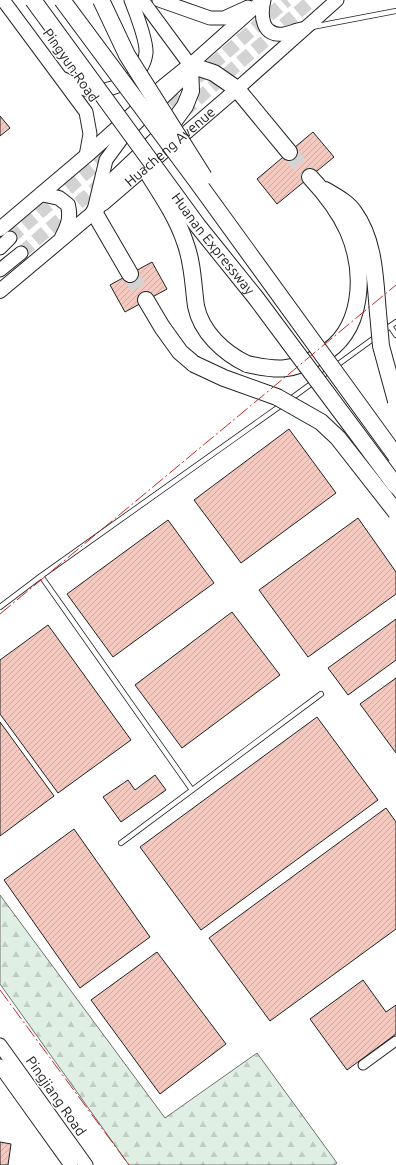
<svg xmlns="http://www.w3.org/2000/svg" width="396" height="1165" font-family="Ubuntu,sans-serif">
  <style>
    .forest { fill: url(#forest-firs); stroke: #6f6f6f }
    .building { fill: url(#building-hatch); stroke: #222 }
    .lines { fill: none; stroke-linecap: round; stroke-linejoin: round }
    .secondary-tunnel { stroke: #d3d3d3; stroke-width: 13; stroke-dasharray: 13 6; stroke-linecap: butt }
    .highway-tunnel { stroke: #d3d3d3; stroke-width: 16; stroke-dasharray: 16 8; stroke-linecap: butt }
    .lane-casing { stroke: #222; stroke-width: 6 }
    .street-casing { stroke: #222; stroke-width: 11 }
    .secondary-casing { stroke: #222; stroke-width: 15 }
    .primary-casing { stroke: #222; stroke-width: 16 }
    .highway-casing { stroke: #222; stroke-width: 18 }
    .lane { stroke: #fff; stroke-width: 4.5 }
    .street { stroke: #fff; stroke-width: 9 }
    .secondary { stroke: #fff; stroke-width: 13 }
    .primary { stroke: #fff; stroke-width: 14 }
    .highway { stroke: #fff; stroke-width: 16 }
    .highway-bridge-casing { stroke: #222; stroke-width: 18; stroke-linecap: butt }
    .highway-bridge { stroke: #fff; stroke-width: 16 }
    .power { stroke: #c62828; stroke-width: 1; stroke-dasharray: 14 3 2 3; stroke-linecap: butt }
    .labels { text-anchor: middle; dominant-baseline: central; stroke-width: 3; stroke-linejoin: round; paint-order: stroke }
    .street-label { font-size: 14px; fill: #222; stroke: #fff }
  </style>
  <defs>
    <pattern id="forest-firs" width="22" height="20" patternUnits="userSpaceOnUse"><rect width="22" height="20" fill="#e0efe3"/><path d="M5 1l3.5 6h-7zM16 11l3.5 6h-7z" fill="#c0cdc2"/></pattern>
    <pattern id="building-hatch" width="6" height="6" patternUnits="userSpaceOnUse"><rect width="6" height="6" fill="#f3c9c0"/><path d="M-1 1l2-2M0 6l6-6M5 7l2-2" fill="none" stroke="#d0aca5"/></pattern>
  </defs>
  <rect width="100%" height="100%" fill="#fff"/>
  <!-- forest -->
  <path class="forest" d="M0,895l165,223 92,-65 80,110 -3,2h-205l-129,-181z"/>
  <!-- building -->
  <path class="building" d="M0,116l10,12 -10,8z
    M313,132l21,25 -57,47 -20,-25z
    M152,262l15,27 -42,23 -15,-27z
    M289,429l47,64 -95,70 -47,-63z
    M358,518l38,54v22l-88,63 -49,-67z
    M168,520l46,63 -101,74 -46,-63z
    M232,612l48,63 -98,73 -47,-63z
    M396,619v41l-48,35 -20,-27z
    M48,625l83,115 -73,53 -58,-79v-54z
    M396,678v75l-36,-49z
    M317,717l61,83 -177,130 -61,-83z
    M0,722l54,74 -54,40z
    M155,775l11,15 -45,32 -18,-25 25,-17 7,10z
    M386,808l10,14v107l-126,92 -61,-83z
    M74,829l76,108 -70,51 -76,-108z
    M157,952l69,92 -66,50 -69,-94z
    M363,980l23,32 10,-7v29l-49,36 -37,-51z
    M0,1142l11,2 -3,21h-8z"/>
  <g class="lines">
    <!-- secondary-tunnel -->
    <path class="secondary-tunnel" d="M183,112l129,-112
      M154,115l133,-115
      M10,238l102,-87
      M21,253l84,-73"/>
    <!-- highway-tunnel -->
    <path class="highway-tunnel" d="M289,152l21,25
      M130,274l16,26"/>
    <defs>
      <path id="lane" d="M312,27l84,-16
        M390,326l6,9
        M383,331l13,-9
        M289,400l88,-64
        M41,576l151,214
        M0,607l41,-31 242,-172
        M121,843l200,-149"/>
      <path id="street" d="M363,1065l33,-24"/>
      <g id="secondary">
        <path d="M3,0l83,112 4,22 -4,22"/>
        <path d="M142,0l48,65"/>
        <path d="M159,0l51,18h14l24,-11"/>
        <path d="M264,0c-4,16 -2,37 20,34 6,-1 12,-4 18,-5"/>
        <path d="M64,79c8,4 16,10 25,11 23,3 54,-11 57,-37 1,-13 -10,-40 -15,-53"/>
        <path id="s1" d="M103,204l134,-115 100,-89"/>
        <path d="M95,206l11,-46 19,-26 55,-53 10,-16 73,-65"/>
        <path d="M0,248l10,-10"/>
        <path d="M0,270l21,-17"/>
        <path d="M0,1045l86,120"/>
        <path d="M0,1066l71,99"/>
      </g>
      <path id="primary" d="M41,194l18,4 9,7c3,13 0,21 -6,32
        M0,229l86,-73 78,-70 26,-21
        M0,291l94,-79"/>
      <path id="highway" d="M325,190c10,6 22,12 29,22 21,29 21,67 24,101
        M130,274l-36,-62 22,-34 53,-50 16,-22 6,-15 -1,-26 24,8 23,16 52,63
        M146,300l16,27 18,25 14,12
        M247,364c31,7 45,7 73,-8 44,-24 46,-83 28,-125 -9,-20 -23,-38 -38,-54"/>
    </defs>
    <!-- lane casing -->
    <use href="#lane" class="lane-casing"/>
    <!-- street casing -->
    <use href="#street" class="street-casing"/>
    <!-- secondary casing -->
    <use href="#secondary" class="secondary-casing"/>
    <!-- primary casing -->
    <use href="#primary" class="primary-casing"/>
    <!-- highway casing -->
    <use href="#highway" class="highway-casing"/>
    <!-- lane -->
    <use href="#lane" class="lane"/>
    <!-- street -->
    <use href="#street" class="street"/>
    <!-- secondary -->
    <use href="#secondary" class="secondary"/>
    <!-- primary -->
    <use href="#primary" class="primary"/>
    <!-- highway -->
    <use href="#highway" class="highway"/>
    <defs>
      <g id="highway-bridge">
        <path id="s2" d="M33,0l165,226 58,72 140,188"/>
        <path d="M62,0l136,183 198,273"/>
        <path d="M101,0l26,55 77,122"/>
        <path d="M149,175c14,22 28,43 36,67 8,21 8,43 11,64 5,26 28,47 51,58"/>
        <path d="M378,313l3,33 15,55"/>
        <path d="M194,364l30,14 53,19 44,25 17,16 58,74"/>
      </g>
    </defs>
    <!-- highway-bridge casing -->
    <use href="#highway-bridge" class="highway-bridge-casing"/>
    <!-- highway-bridge -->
    <use href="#highway-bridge" class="highway-bridge"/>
    <!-- power -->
    <path class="power" d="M0,614l396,-329
      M0,990l129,175"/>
  </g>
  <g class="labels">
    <!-- street labels -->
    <g class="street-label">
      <text transform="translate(71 65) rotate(55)">Pingyun Road</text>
      <text stroke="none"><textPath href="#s1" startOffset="88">Huacheng Avenue</textPath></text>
      <text stroke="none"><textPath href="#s2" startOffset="303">Huanan Expressway</textPath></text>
      <text transform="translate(56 1096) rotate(55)">Pingjiang Road</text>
    </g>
  </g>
</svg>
